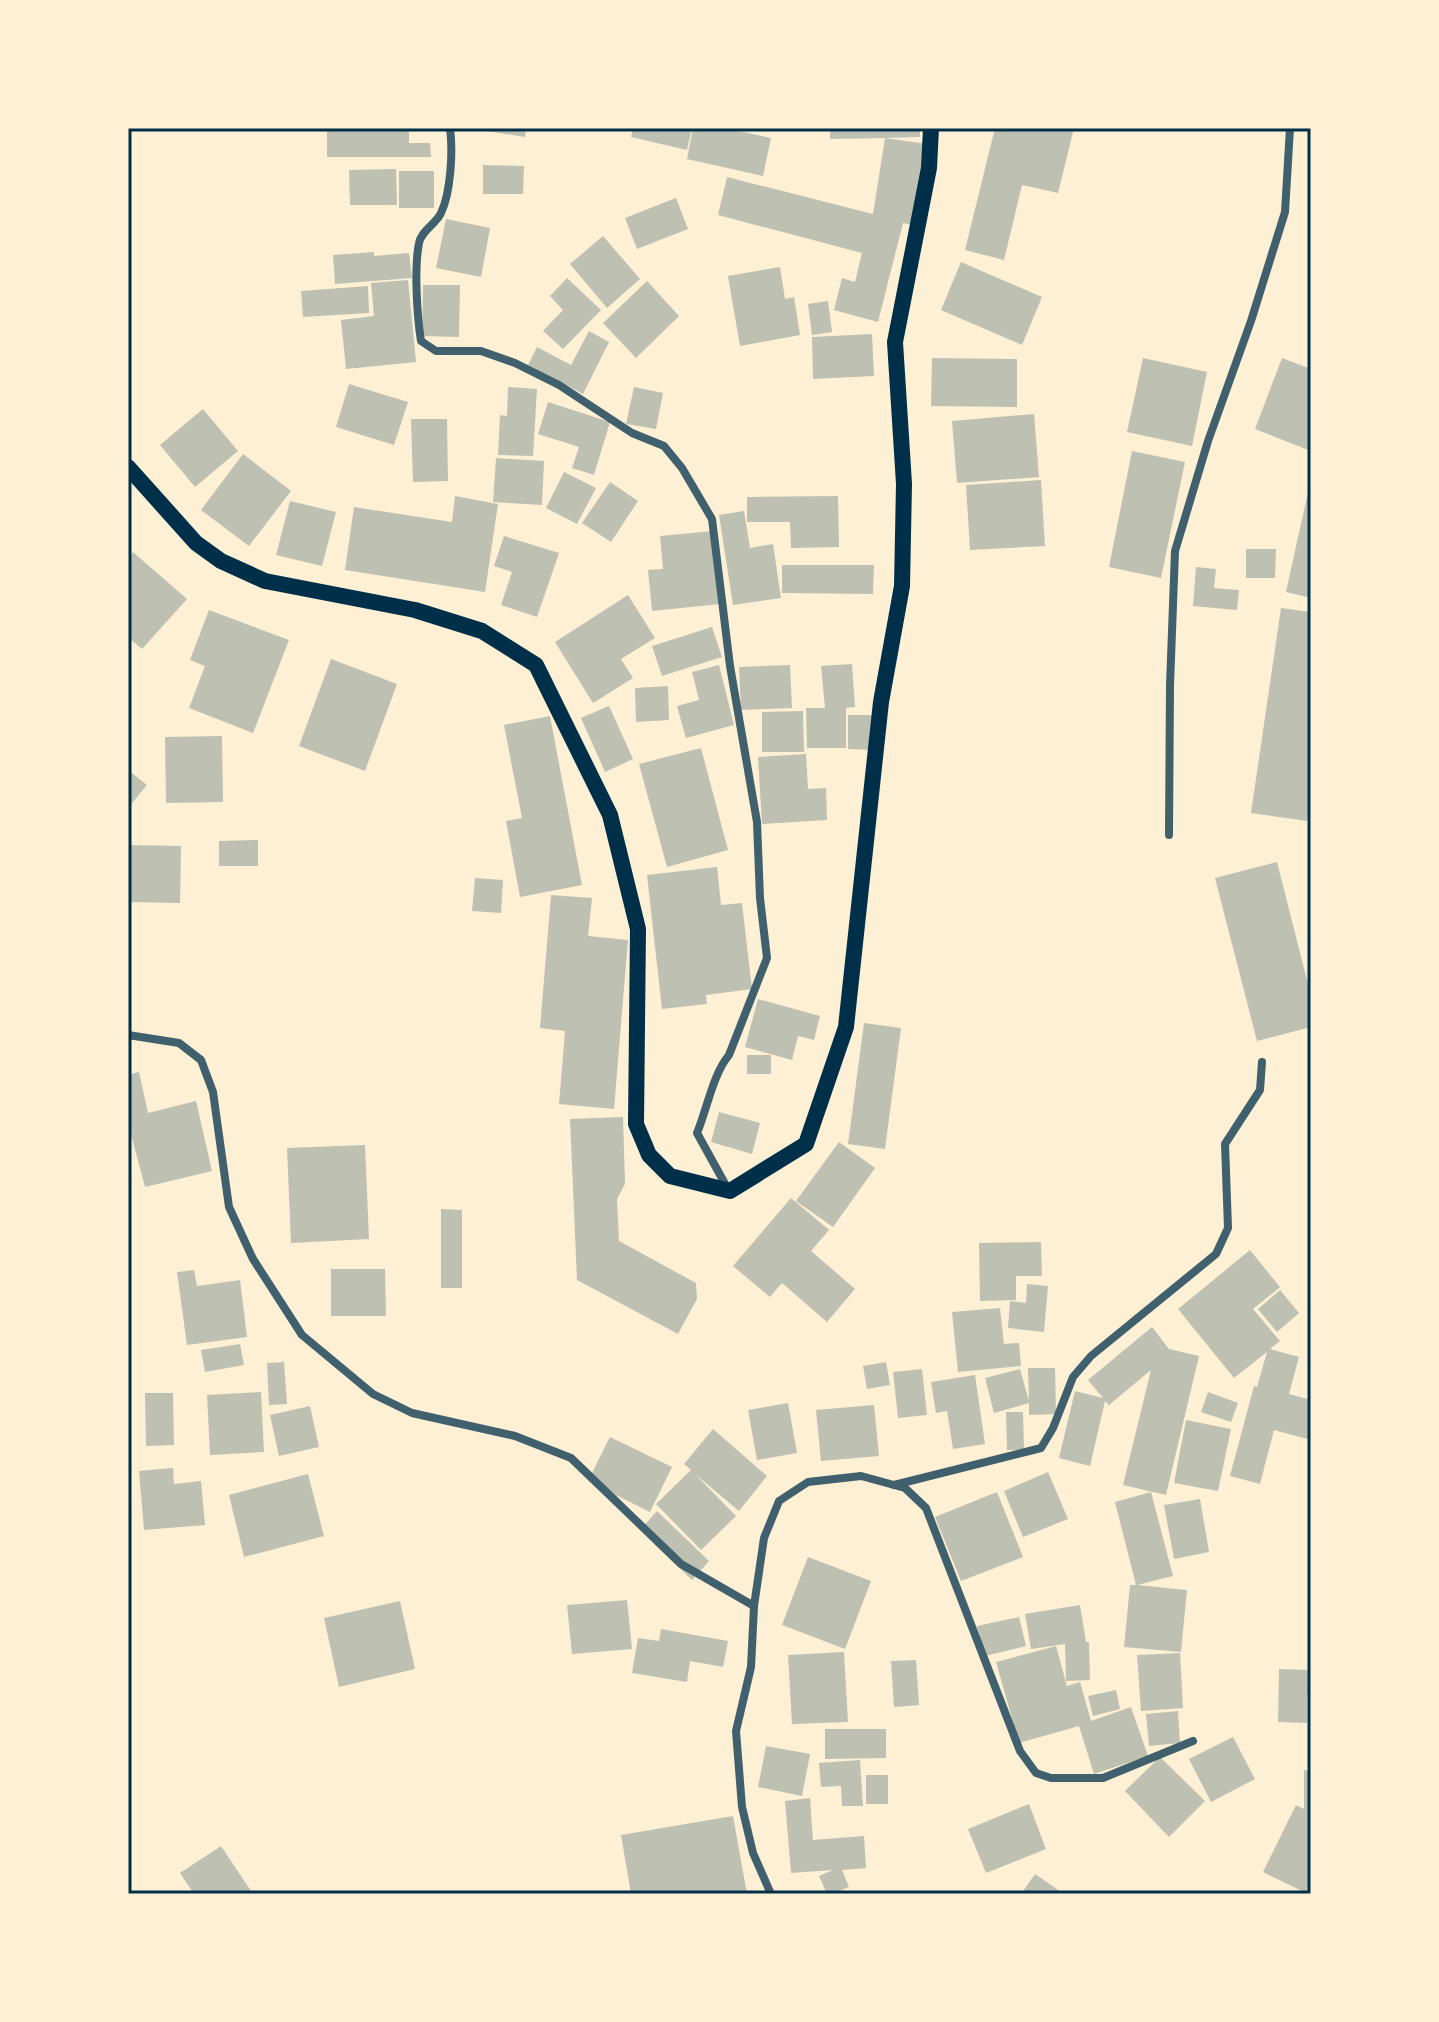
<svg xmlns="http://www.w3.org/2000/svg" width="1439" height="2022" font-family="'DM Sans',sans-serif">
  <style>
    .building { fill: #bec0b2 }
    .lines { fill: none; stroke-linecap: round; stroke-linejoin: round }
    .minor { stroke: #3f606c; stroke-width: 8 }
    .secondary { stroke: #003049; stroke-width: 16 }
    .neatline { fill: none; stroke: #003049; stroke-width: 3 }
  </style>
  <rect width="100%" height="100%" fill="#fdf0d5"/>
  <!-- building -->
  <path class="building" d="M327,128h82v15h21l1,14h-104z
    M468,128h58l-1,9z
    M633,128h59l-5,22 -56,-13z
    M693,128h32l46,10 -8,38 -76,-17z
    M830,128h90v9l-35,1 42,6 -13,81 -11,-2 -25,99 -44,-12 8,-32 13,4 7,-29 -144,-38 9,-38 146,37 12,-76 -55,1z
    M995,128h79l-16,65 -36,-8 -18,75 -39,-10z
    M483,165l41,1 -1,28h-40z
    M396,169l1,36h-47l-1,-35z
    M399,171h35v37h-35z
    M676,198l12,31 -51,20 -12,-31z
    M446,219l44,9 -9,49 -45,-9z
    M603,236l37,43 -33,29 -37,-44z
    M374,252v4l35,-3 3,25 -77,6 -2,-29z
    M961,262l81,35 -20,48 -81,-35z
    M780,267l5,32 9,-2 6,38 -60,11 -12,-70z
    M567,278l34,32 -38,39 -20,-18 20,-21 -13,-14z
    M408,280l8,82 -70,7 -5,-49 33,-4 -3,-33z
    M647,281l32,35 -43,42 -33,-35z
    M423,285h37l-1,52 -37,-1z
    M368,286l1,27 -66,4 -2,-26z
    M828,301l4,31 -20,3 -4,-31z
    M589,331l20,11 -26,52 -55,-29 9,-18 34,18z
    M872,334l2,42 -61,3 -1,-42z
    M932,358l85,1v48l-86,-1z
    M1143,358l64,14 -15,74 -65,-14z
    M1282,358l29,11v82l-56,-22z
    M349,384l59,18 -14,43 -58,-18z
    M508,387l29,2 -4,67 -35,-1 2,-40 7,1z
    M634,387l29,6 -7,36 -30,-5z
    M548,402l62,20 -16,53 -22,-7 7,-21 -41,-13z
    M203,409l35,42 -43,36 -35,-42z
    M1034,414l5,63 -82,6 -5,-62z
    M411,419h36l1,62 -35,1z
    M1132,451l53,11 -24,116 -52,-11z
    M243,454l48,37 -42,55 -48,-36z
    M496,458l48,3 -2,44 -49,-3z
    M564,472l32,16 -19,36 -31,-16z
    M1041,480l4,66 -75,4 -4,-65z
    M610,482l28,19 -27,41 -29,-19z
    M1310,483h1v115l-25,-6z
    M455,496l43,8 -13,88 -140,-22 9,-63 98,15z
    M838,496l1,51 -48,1 -1,-26h-43v-25z
    M290,501l46,11 -14,54 -46,-11z
    M744,511l6,37 23,-4 8,54 -48,7 -14,-90z
    M713,531l7,73 -68,7 -4,-41 15,-1 -3,-33z
    M504,536l55,17 -22,64 -36,-12 11,-33 -18,-6z
    M1246,549h30l-1,29h-29z
    M133,552l54,47 -45,50 -14,-12v-79z
    M782,565h92l-1,29 -91,-1z
    M1196,567l20,2 -2,19 25,2 -2,20 -44,-4z
    M628,595l27,43 -34,21 12,19 -40,25 -38,-61z
    M1281,608l30,4v185l-4,24 -56,-8z
    M209,610l80,30 -36,93 -64,-25 16,-42 -15,-6z
    M712,627l10,30 -60,19 -10,-30z
    M331,659l66,25 -32,87 -66,-25z
    M852,664l3,43 -9,1v40h-39l-1,-40h19l-4,-42z
    M719,665l15,60 -48,13 -9,-32 22,-6 -7,-28z
    M790,665l2,43 -51,2 -2,-43z
    M668,686l1,34 -33,2 -1,-34z
    M609,706l24,53 -28,13 -24,-54z
    M803,711l1,41h-42v-40z
    M848,715h24l-1,35 -23,-1z
    M550,716l32,169 -62,12 -14,-76 16,-3 -18,-93z
    M222,736l1,66 -57,1 -1,-66z
    M701,748l27,102 -61,17 -28,-103z
    M806,754l2,35 18,-1 1,32 -65,4 -4,-67z
    M128,770l19,15 -19,23z
    M258,840v26h-39v-25z
    M128,845l53,1 -1,57 -52,-1z
    M1277,862l34,134v31l-54,14 -42,-163z
    M717,867l4,38 21,-2 10,86 -46,6 1,9 -45,5 -15,-134z
    M475,878l28,2 -2,33 -29,-2z
    M551,895l41,3 -4,38 40,4 -14,169 -55,-5 6,-73 -25,-3z
    M758,999l62,17 -6,24 -16,-4 -6,24 -47,-13z
    M864,1023l37,5 -16,121 -37,-5z
    M747,1055h24v19h-24z
    M139,1072l9,41 48,-12 16,70 -67,16 -17,-64v-48z
    M719,1112l41,11 -8,31 -41,-12z
    M623,1117l2,67 -8,15 2,42 77,42 1,16 -19,35 -101,-54 -7,-161z
    M839,1142l36,26 -42,59 -37,-26z
    M365,1145l4,94 -78,4 -4,-95z
    M791,1198l38,32 -18,21 44,38 -28,33 -45,-39 -12,14 -37,-31z
    M441,1209l21,1v78h-21z
    M1041,1242l1,34h-26v24l-36,1 -1,-58z
    M1250,1250l30,37 -27,22 27,32 -10,8 29,8 -10,37 22,6v40l-37,-10 -14,54 -30,-8 24,-90 3,1 10,-35 -33,26 -56,-69z
    M331,1269h54l1,47h-55z
    M194,1270l3,16 43,-6 7,57 -60,8 -10,-73z
    M1027,1284l21,2 -4,46 -36,-4 2,-27 16,2z
    M1280,1290l19,23 -22,19 -19,-23z
    M1000,1308l4,36 15,-1 2,23 -63,6 -6,-60z
    M1152,1327l17,22 30,7 -33,139 -43,-10 28,-115 -42,35 -4,-4 -15,65 -31,-8 16,-67 28,7 -15,-18z
    M240,1344l4,21 -39,7 -4,-22z
    M284,1362l3,42 -18,1 -2,-42z
    M886,1362l4,23 -23,4 -4,-23z
    M1028,1368h27l1,46 -27,1v-12l-35,10 -9,-35 35,-9 9,32z
    M922,1369l5,46 -29,3 -5,-46z
    M975,1375l10,69 -32,5 -6,-38 -11,2 -5,-31z
    M261,1392l3,60 -54,3 -3,-60z
    M1208,1392l30,11 -7,19 -30,-10z
    M145,1393h28l1,52 -28,1z
    M788,1403l9,50 -40,7 -9,-50z
    M874,1405l5,51 -58,5 -5,-51z
    M310,1406l9,41 -40,9 -9,-41z
    M1006,1412h17l1,38h-17z
    M1186,1420l45,9 -13,62 -44,-8z
    M713,1429l54,47 -28,35 -44,-37 41,42 -35,34 -45,-46 35,-34 -7,-6z
    M610,1437l62,30 -22,45 -62,-31z
    M173,1468l1,16 27,-3 4,44 -61,5 -5,-59z
    M1048,1472l20,47 -45,18 -19,-46z
    M308,1474l16,62 -80,21 -15,-62z
    M997,1492l26,65 -62,24 -26,-64z
    M1151,1492l22,84 -36,9 50,5 -6,62 -57,-5 6,-62h6l-21,-83z
    M1200,1499l9,53 -35,7 -10,-54z
    M657,1511l52,50 -17,19 -52,-50z
    M808,1557l63,24 -26,68 -63,-24z
    M627,1600l5,49 -60,5 -5,-49z
    M400,1601l15,68 -76,18 -15,-69z
    M1080,1605l6,37h3l1,38 -24,1 -1,-37 -34,5 -6,-35z
    M1019,1617l7,29 -41,10 -8,-30z
    M661,1629l67,12 -5,26 -33,-6 -3,21 -55,-9 6,-35 21,3z
    M1056,1646l11,40 13,-4 11,39 40,-14 17,49 -54,18 -15,-48 -60,17 -23,-81z
    M844,1652l4,70 -56,2 -4,-69z
    M1180,1653l3,55 -42,3 -4,-56z
    M916,1660l3,45 -25,2 -3,-46z
    M1279,1669l32,1v25h-4v28l-29,-1z
    M1116,1690l4,19 -27,7 -5,-20z
    M1178,1711l2,32 -31,3 -3,-32z
    M825,1729h61v29l-61,1z
    M1233,1737l22,42 -44,23 -22,-43z
    M766,1746l44,8 -8,42 -44,-9z
    M1160,1757l45,44 -36,36 -44,-46z
    M860,1760l3,46h-21l-1,-20 -20,1 -2,-24z
    M1304,1770l7,1v111l-5,11 -43,-21 33,-67 8,4z
    M866,1775h22v29h-22z
    M810,1798l3,42 51,-4 2,32 -24,2 7,17 -17,7h-5l-8,-18 14,-6 -42,3 -6,-72z
    M1029,1804l17,45 -60,24 -18,-44z
    M733,1816l14,78h-94l-1,-3 -21,3 -10,-59z
    M221,1846l32,48h-59l-14,-21z
    M1035,1874l29,20h-43z"/>
  <g class="lines">
    <!-- minor -->
    <path class="minor" d="M450,128c3,23 1,64 -9,85 -5,11 -20,18 -22,30 -5,25 -2,72 2,98l15,10h45l34,12 44,22 73,48 32,13 18,22 30,51 18,147 27,156 3,76 7,60 -38,97c-16,19 -22,54 -32,78l32,58
      M1169,835l1,-150 5,-134 33,-110 43,-120 34,-109 5,-84
      M128,1035l51,8 22,17 12,32 16,115 24,52 49,76 71,59 39,19 103,23 56,22 110,106 73,42
      M894,1485l147,-37 12,-20 20,-51 18,-21 125,-102 12,-26 -3,-84 35,-54 2,-28
      M771,1894l-18,-41 -11,-46 -6,-76 15,-64 3,-61 10,-68 15,-37 29,-19 53,-6 44,12 21,20 94,243 16,22 15,5h52l90,-37"/>
    <!-- secondary -->
    <path class="secondary" d="M128,467l68,76 25,18 44,20 150,29 67,21 54,34 74,150 28,114 -2,195 13,31 21,21 60,15 76,-47 40,-117 35,-325 21,-116 2,-102 -9,-142 34,-174 2,-40"/>
  </g>
  <!-- border -->
  <rect width="1439" height="2022" fill="none" stroke="#fdf0d5" stroke-width="260"/>
  <rect x="130" y="130" width="1179" height="1762" class="neatline"/>
</svg>
